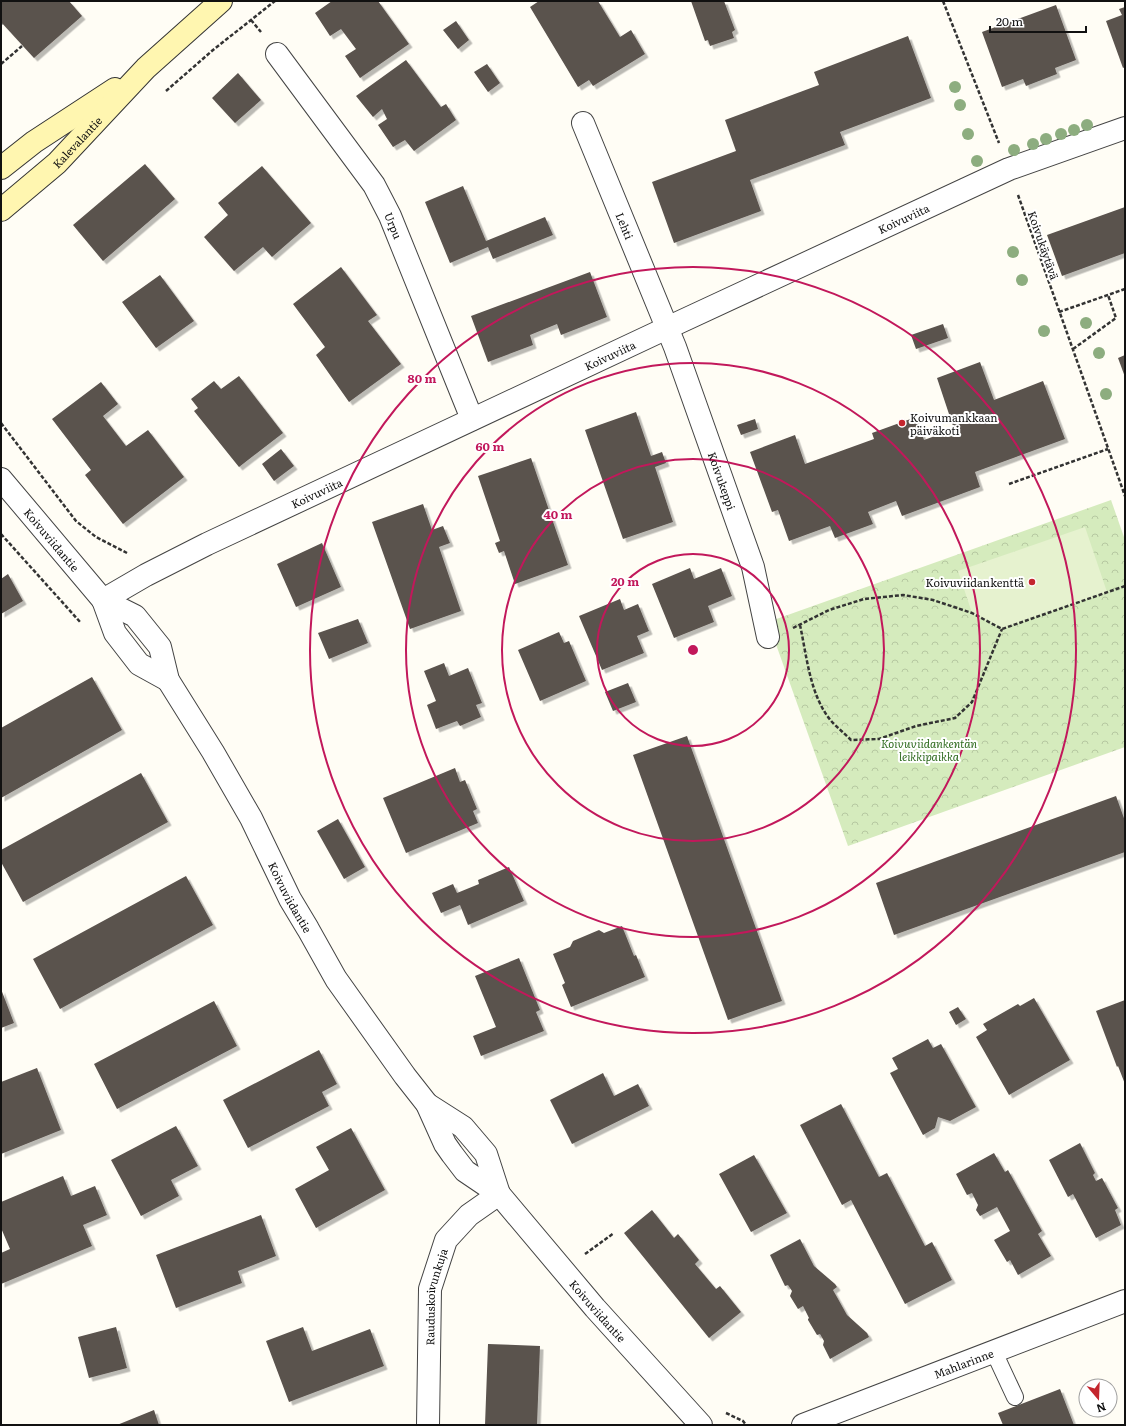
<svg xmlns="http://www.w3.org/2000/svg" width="1126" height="1426" font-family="Literata,serif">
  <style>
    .park { fill: url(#park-crowns) }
    .pitch { fill: #e6f2cf }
    .building { fill: #5a524d; filter: url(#shadow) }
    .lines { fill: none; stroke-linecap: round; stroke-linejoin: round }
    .service-casing { stroke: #444; stroke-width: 18 }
    .minor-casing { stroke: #444; stroke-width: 24 }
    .tertiary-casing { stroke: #444; stroke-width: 24 }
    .secondary-casing { stroke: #333; stroke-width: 24 }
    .path { stroke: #333; stroke-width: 2.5; stroke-dasharray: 4 2; stroke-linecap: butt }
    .service { stroke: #fff; stroke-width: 16 }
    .minor { stroke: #fff; stroke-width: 22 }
    .tertiary { stroke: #fff; stroke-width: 22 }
    .secondary { stroke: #fff6b0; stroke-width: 22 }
    .tree { fill: #8dad7f }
    .ring { fill: none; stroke: #c2185b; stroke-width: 2 }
    .poi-dot { fill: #c4262e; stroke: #fff; stroke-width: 1.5 }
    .labels { text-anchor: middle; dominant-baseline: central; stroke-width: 4; stroke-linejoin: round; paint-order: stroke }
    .street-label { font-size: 11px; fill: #111; stroke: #fff }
    .poi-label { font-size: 11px; fill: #111; stroke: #fff; text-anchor: start }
    .park-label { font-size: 11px; font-style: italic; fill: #2f6b1f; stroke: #fff }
    .centre { fill: #c2185b; stroke: #fff; stroke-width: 2 }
    .ring-label { font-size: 12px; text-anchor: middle; font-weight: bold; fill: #c2185b; stroke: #fff; stroke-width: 4; stroke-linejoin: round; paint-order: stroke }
  </style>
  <defs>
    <pattern id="park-crowns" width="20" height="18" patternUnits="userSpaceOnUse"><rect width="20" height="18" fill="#d5ebbd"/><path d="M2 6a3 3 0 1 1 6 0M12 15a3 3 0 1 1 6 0" fill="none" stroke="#b6c8a1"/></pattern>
    <filter id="shadow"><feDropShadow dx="3.5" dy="3.5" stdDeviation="0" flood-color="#0004"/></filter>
  </defs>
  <rect width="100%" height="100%" fill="#fffdf5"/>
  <!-- park -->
  <path class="park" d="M1111,500l14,40v207l-277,99 -80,-224z"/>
  <!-- pitch -->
  <path class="pitch" d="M1085,527l22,65 -105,37 -30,-16 -14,-42z"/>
  <!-- building -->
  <path class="building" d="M1,1h68l13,15 -48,42 -33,-36z
    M332,1h46l31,43 -49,34 -15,-22 11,-7 -15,-20 -11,7 -15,-23z
    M539,1h59l22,36 11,-7 14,24 -52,32 -4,-6 -11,7 -48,-80z
    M691,1h33l11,29 -3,2 2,6 -24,8 -2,-6 -3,1z
    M1056,5l20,55 -21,8 2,6 -31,12 -3,-7 -21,8 -20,-55z
    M1125,7v60l-2,1 -17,-47 16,-6 -3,-6z
    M456,21l13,19 -11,9 -15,-19z
    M908,36l23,62 -91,34 5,13 -95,35 11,31 -87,32 -22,-61 84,-31 -11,-31 94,-35 -5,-13z
    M406,60l35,47 5,-3 10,16 -42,31 -9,-11 -12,7 -15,-22 9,-6 -5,-10 -9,8 -17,-21z
    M487,64l13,19 -12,9 -14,-20z
    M238,73l23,27 -26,23 -23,-25z
    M145,164l30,35 -72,62 -30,-36z
    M262,166l49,57 -39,34 -9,-10 -29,24 -30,-34 24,-22 -10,-12z
    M463,186l23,55 59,-24 8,18 -60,24 -5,-12 -38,16 -25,-61z
    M1125,207v46l-63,23 -15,-41z
    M341,267l36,48 -9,6 33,43 -52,38 -33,-47 9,-8 -32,-43z
    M590,272l17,45 -46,18 -4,-11 -27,11 3,10 -45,17 -17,-46z
    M160,275l34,46 -38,27 -34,-46z
    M943,324l5,14 -32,11 -5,-14z
    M1125,355v22l-7,-19z
    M980,362l14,38 49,-19 22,58 -90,33 5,15 -78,29 -6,-15 -28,11 5,12 -38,14 -5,-12 -41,15 -11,-31 -6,2 -22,-60 45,-17 10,29 69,-25 -2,-6 44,-16 8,23 30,-11 -17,-51z
    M239,376l44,57 -44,34 -45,-56 4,-3 -7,-9 23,-18 7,8z
    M101,382l17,22 -15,12 23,30 22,-16 36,47 -61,47 -38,-49 6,-5 -39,-51z
    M636,412l15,44 11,-4 4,11 -11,4 18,55 -50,17 -38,-109z
    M755,419l3,10 -17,6 -4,-10z
    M281,449l13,17 -20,15 -12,-17z
    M531,458l37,107 -53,19 -11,-33 -5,2 -4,-10 5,-2 -22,-65z
    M423,504l9,26 11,-4 7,17 -11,4 22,64 -51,18 -38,-107z
    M322,543l19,44 -45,20 -19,-43z
    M690,568l4,11 27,-11 11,28 -24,10 6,16 -40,16 -22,-54z
    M8,574l15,27 -22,13v-35z
    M620,599l4,11 14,-6 11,27 -12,5 7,17 -42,17 -23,-54z
    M358,619l10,24 -39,16 -11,-26z
    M559,632l5,11 5,-2 17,40 -46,20 -22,-51z
    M444,663l5,13 19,-8 14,35 -6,2 5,12 -21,9 -3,-5 -21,8 -9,-24 9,-4 -12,-30z
    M92,677l30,53 -121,68v-70z
    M628,683l8,19 -23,9 -8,-19z
    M687,736l95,265 -54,19 -95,-265z
    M455,768l5,14 5,-2 12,29 -4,2 5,12 -72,30 -23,-55z
    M141,773l27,49 -145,80 -22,-40v-12z
    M1116,796l9,25v31l-231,83 -18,-52z
    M338,819l27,48 -21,12 -27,-48z
    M509,867l15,34 -56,24 -8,-20 -19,8 -9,-20 21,-9 4,9 22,-9 -1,-4z
    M186,876l27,49 -153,84 -27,-50z
    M622,926l12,30 2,-1 9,22 -74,30 -9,-22 3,-2 -12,-29 17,-7 3,-6 26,-11 5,3z
    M519,958l21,52 -4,2 8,19 -63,25 -8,-20 23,-9 -21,-51z
    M1,989l13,34 -13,5z
    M1034,998l36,62 -61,35 -33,-58 11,-7 -4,-6 35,-20 2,2z
    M1125,1000v84l-7,-18 -1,1 -21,-56z
    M214,1001l23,45 -120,63 -23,-45z
    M958,1007l8,12 -10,6 -7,-13z
    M928,1039l5,9 8,-4 35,63 -26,14 -12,-4 -3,11 -12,7 -33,-62 8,-4 -6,-11z
    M319,1050l18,34 -15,8 7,14 -81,42 -25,-48z
    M37,1068l24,62 -60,24v-72z
    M603,1073l11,23 24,-12 11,22 -77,38 -22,-44z
    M841,1104l38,73 8,-4 38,73 7,-4 20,38 -47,24 -54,-104 -9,5 -42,-80z
    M176,1126l22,40 -27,14 8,16 -38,20 -30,-56z
    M351,1128l34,62 -69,38 -21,-39 34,-19 -13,-23z
    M1080,1143l15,30 -2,2 3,6 6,-3 16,30 -3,2 6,15 -25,13 -23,-44 -5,3 -19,-37z
    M994,1153l11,19 3,-2 34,61 -4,3 13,22 -33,19 -8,-15 -3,2 -13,-22 16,-9 -13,-24 -17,9 -4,-6 2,-5 -6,-12 -5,2 -11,-21z
    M754,1155l33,58 -36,19 -32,-58z
    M63,1176l8,20 24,-10 12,29 -24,10 9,21 -91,38v-31l9,-4 -9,-21v-26z
    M652,1210l22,28 4,-4 21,26 -4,4 21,25 4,-3 21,26 -32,26 -85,-105z
    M261,1215l15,41 -38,15 4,12 -66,25 -20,-53z
    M800,1239l14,27 21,18 2,3 -4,3 14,25 20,18 2,4 -39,22 -7,-14 1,-4 -4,-7 -3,1 -9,-15v-1l1,-1 -6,-12 -5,3 -8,-13 2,-5 -4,-6 -3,1 -15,-31z
    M116,1327l11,41 -38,10 -11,-41z
    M303,1327l9,24 58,-22 14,37 -95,36 -23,-61z
    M488,1344l52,2 -3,79h-52z
    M1060,1389l14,36h-71l-5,-12z
    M154,1410l5,15h-42z"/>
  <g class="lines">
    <defs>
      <path id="service" d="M994,1352l21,45"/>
      <g id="minor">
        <path id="s1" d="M277,54l97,131 16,31 82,203"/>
        <path id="s2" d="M583,123l92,224 78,220 15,70"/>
        <path id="s3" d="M103,600l43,-25 61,-31 460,-216 342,-159 116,-41"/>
        <path id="s4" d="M428,1425l2,-136 16,-49 23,-25 30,-21"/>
        <path id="s5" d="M803,1425l322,-124"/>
      </g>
      <g id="tertiary">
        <path id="s6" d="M1,479l102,121 12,33 24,31 29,16"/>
        <path id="s7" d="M103,600l32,16 25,31 8,33 45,72 38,66 39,81 18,30 28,50 69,97 22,28 18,40 7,10 13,17 34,23 96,114 106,117"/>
        <path d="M427,1104l36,23 23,27 13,40"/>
      </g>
      <g id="secondary">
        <path d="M1,168l33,-26 81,-53"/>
        <path id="s8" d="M1,210l56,-47 89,-95 75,-67"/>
      </g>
    </defs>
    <!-- service casing -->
    <use href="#service" class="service-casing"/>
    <!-- minor casing -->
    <use href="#minor" class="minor-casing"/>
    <!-- tertiary casing -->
    <use href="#tertiary" class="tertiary-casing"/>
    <!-- secondary casing -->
    <use href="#secondary" class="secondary-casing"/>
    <!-- path -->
    <path class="path" d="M943,1l56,142
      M251,20l10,12
      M1,24l1,-1
      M1,64l21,-18
      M166,91l47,-41 62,-49
      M1018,195l107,301
      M1059,312l66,-23
      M1073,349l43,-31 -8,-23
      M1,423l75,98 20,16 31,16
      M1009,484l99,-35
      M1,534l80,89
      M800,625c7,32 10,73 33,98 6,6 12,11 18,17l28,-1 37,-13 39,-8 17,-16 30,-73
      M793,628l36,-18 35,-11 39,-4 30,5 39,13 30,16 123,-43
      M585,1254l29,-21
      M726,1413l17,8 3,4"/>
    <!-- service -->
    <use href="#service" class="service"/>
    <!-- minor -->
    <use href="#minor" class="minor"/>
    <!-- tertiary -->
    <use href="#tertiary" class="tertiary"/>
    <!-- secondary -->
    <use href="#secondary" class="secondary"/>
  </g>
  <!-- trees -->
  <g class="tree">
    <circle cx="955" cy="87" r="6"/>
    <circle cx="960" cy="105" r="6"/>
    <circle cx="1087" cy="125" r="6"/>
    <circle cx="1074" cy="130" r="6"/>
    <circle cx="968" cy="134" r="6"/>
    <circle cx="1061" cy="134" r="6"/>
    <circle cx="1046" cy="139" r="6"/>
    <circle cx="1033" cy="144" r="6"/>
    <circle cx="1014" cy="150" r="6"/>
    <circle cx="977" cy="161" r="6"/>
    <circle cx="1013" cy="252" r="6"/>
    <circle cx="1022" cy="280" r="6"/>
    <circle cx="1086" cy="323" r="6"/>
    <circle cx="1044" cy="331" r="6"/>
    <circle cx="1099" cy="353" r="6"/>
    <circle cx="1106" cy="394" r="6"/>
  </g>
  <!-- distance rings -->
  <g class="ring">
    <circle cx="693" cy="650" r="96"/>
    <circle cx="693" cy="650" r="191"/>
    <circle cx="693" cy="650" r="287"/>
    <circle cx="693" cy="650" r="383"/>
  </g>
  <!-- markers -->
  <g class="poi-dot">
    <circle cx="902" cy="423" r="4"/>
    <circle cx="1032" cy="582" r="4"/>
  </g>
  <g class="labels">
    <!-- street labels -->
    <g class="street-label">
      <text stroke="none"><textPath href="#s8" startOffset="102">Kalevalantie</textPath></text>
      <text stroke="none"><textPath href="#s3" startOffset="887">Koivuviita</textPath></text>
      <text stroke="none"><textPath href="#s2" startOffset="111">Lehti</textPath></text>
      <text stroke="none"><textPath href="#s1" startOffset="208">Urpu</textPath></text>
      <text transform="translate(1044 245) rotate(71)">Koivukäytävä</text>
      <text stroke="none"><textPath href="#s3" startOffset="563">Koivuviita</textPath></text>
      <text stroke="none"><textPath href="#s2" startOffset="384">Koivukeppi</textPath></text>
      <text stroke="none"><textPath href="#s3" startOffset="239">Koivuviita</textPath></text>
      <text stroke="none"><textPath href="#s6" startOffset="79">Koivuviidantie</textPath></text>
      <text stroke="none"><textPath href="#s7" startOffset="359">Koivuviidantie</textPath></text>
      <text stroke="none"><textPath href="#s4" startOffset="129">Rauduskoivunkuja</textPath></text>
      <text stroke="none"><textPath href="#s7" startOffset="879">Koivuviidantie</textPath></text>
      <text stroke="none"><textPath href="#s5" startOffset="172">Mahlarinne</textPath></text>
    </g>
    <!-- poi labels -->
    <g class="poi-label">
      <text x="910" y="417">Koivumankkaan<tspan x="910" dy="13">päiväkoti</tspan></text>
      <text x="1024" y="582" text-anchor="end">Koivuviidankenttä</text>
    </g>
    <!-- park labels -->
    <g class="park-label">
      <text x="929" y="743">Koivuviidankentän<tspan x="929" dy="13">leikkipaikka</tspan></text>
    </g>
  </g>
  <circle cx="693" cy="650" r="6" class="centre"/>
  <g class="ring-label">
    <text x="422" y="383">80 m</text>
    <text x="490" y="451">60 m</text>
    <text x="558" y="519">40 m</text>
    <text x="625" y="586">20 m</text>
  </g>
  <!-- border -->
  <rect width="1126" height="1426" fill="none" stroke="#111111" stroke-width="4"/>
  <!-- north arrow -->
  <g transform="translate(1098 1398) rotate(161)"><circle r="19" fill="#ffffff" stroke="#a0a0a0"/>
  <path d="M0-3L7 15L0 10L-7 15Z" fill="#c4262e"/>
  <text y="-6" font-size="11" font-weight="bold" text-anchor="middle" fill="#111111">N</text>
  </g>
  <!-- scale -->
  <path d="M990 26v6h96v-6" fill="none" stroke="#111111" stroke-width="2"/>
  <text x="996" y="26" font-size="12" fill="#111111" stroke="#ffffff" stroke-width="3" paint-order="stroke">20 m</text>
</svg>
